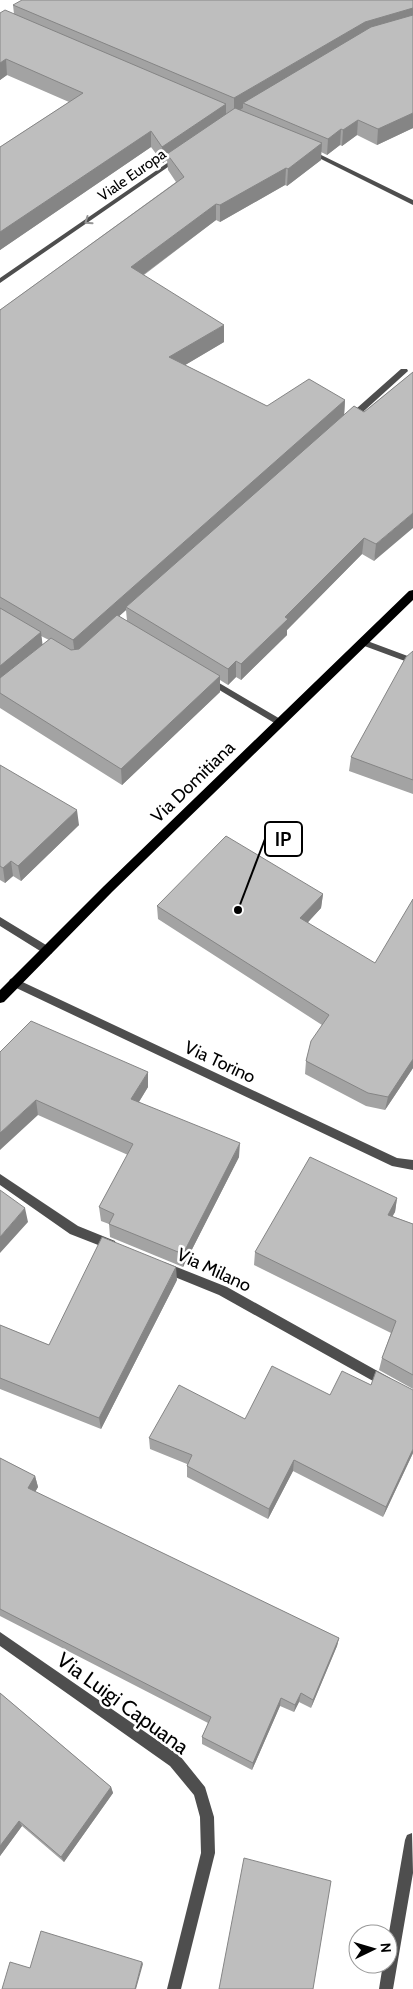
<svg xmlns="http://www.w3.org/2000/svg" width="413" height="1989" font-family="Cabin,sans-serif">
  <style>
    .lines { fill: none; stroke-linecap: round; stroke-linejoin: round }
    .street { fill: #4e4e4e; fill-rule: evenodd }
    .primary { fill: #000; fill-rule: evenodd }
    .wall { fill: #a3a3a3; fill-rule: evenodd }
    .shaded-wall { fill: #858585 }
    .building { fill: #bebebe; stroke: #858585 }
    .oneway { stroke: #959595 }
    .labels { text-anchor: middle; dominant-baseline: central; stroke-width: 5; stroke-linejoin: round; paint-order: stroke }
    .far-street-label { font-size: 15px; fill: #000; stroke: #fff }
    .street-label { font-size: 18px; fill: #000; stroke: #fff }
    .near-street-label { font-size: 21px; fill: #000; stroke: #fff }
    .leader { fill: none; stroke: #000; stroke-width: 2 }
    .callout-dot { fill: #000; stroke: #fff; stroke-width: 2 }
    .callout { fill: #fff; stroke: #000; stroke-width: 2 }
    .callout-label { font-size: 19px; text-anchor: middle; font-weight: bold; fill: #000 }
  </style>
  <rect width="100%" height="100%" fill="#fff"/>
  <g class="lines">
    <!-- street -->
    <path class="street" d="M307,150h4l102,50v5l-106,-53z
      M176,157l5,1 -181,125v-5z
      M401,369h6l1,2 -54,49h-6v-4z
      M362,639l51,19v6l-54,-20 -1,-2 1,-2z
      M209,677l73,43 1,2 -1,2h-6l-70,-42 -1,-2z
      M0,917l51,31 2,3 -2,3h-6l-45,-28z
      M14,978l383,180 16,2v10l-21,-4 -382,-181 -1,-3 1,-3z
      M0,1174l78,52 37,15 1,4 -1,4 -4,1 -41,-16 -70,-49z
      M164,1262l63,25 163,91 2,4 -2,4 -4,2 -4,-2 -163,-91 -59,-24 -2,-4 2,-4z
      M0,1632l180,124 25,31 9,30 1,36 -34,136h-14l34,-136 -1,-36 -6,-22 -24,-29 -170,-120z
      M412,1833l1,40 -20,116h-14l4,-25h5v-26l17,-98 2,-5z"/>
    <!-- primary -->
    <path class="primary" d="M413,590v10l-301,292 -108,110 -4,1v-13l104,-104 305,-295z"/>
  </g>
  <!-- wall -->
  <path class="wall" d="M413,0v128l-36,17 -20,-10 -15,11 -2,-1 -13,10 -6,-3v8l-34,26 -2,-1 -65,37 -4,-2 -72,55 80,67 -39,23 82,41 78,-6 -1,15 20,-3 49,-40 -39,189 -12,-7 -75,76v5l-46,45 -5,-3 -8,8 -8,-5v12l-98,93 -122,-77v-398l176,-128 -8,-12 -1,-10 -4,3 -12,-16 -151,103v-103l69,-45 -62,-27 -7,5v-67l14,1 -1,-9zM126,610l1,11 -8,-5zM41,636l8,4 -7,5z
    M413,651v143l-64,-23 2,-14z
    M0,765l79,60 -58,56 -8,-5 -8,7 -5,-3z
    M323,894l-2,14 -13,14 105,146 -28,42 -19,-4 -61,-32 1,-13 16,-36 -164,-106 -1,-13z
    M0,1052l148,35 -9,15 100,55 -56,110 -73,-30 -1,-13 -8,-3 -2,-14 29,-52 -90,-40z
    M397,1198l-2,14 -3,4 21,8v165l-34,-19 3,-12 9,-25 -137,-68 1,-13z
    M177,1280l-76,149 -101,-40v-64l49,20z
    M245,1419l168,34 -30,64 -90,-46 -25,48 -81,-42v-13l-37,-15 -1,-11z
    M0,1458l35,18 3,11 -3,5 304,146 -2,8 -26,62 -12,-6 -5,10 -14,-6 -28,64 -50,-26v-7l6,-14 -208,-107z
    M0,1693l111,94 2,6 -49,69 -42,-36 -22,30z"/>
  <!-- shaded-wall -->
  <path class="shaded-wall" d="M413,8v15l-170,80v5l-9,6v-16l131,-76z
    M6,59l1,16 -7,5v-17z
    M226,104v15l-59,35v6l-4,3 -1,-16z
    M413,113v15l-36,17 1,-16z
    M358,120l-1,15 -15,11 1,-16z
    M341,129l-1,16 -13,10 1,-16z
    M151,131v16l-151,103v-18z
    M322,143l-1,17 -34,26 1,-17z
    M286,168l-1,17 -65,37v-17z
    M216,204v16l-84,63 -1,-16z
    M224,325v17l-54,32 -1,-17z
    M345,400l-1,17 -218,190v3l-51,46 -2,-16z
    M413,513v15l-39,33 2,-17z
    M364,538l-2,16 -75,76v5l-46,45v-16l44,-47z
    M41,632l2,16 -43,36v-18z
    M236,661v16l-8,8v-16z
    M220,676v16l-98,93 -1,-16z
    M77,810l2,15 -58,56 -3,-15z
    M11,861l2,15 -8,7 -2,-15z
    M323,894l-2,14 -22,24 1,-14z
    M413,1059v9l-28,42 3,-13z
    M148,1072v15l-16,26 -1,-14z
    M36,1100l2,15 -38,35v-17z
    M240,1143l-1,14 -56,110v-13z
    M397,1198l-2,14 -9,16 2,-13z
    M25,1208l3,14 -28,31v-16z
    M176,1267l1,13 -76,149 -2,-11z
    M413,1449v4l-30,64 3,-10z
    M294,1460l-1,11 -25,48 1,-10z
    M35,1476l3,11 -7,12 -3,-11z
    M339,1638l-2,8 -26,62 2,-8z
    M301,1693l-2,9 -5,10 1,-7z
    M281,1698l-1,8 -28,64 1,-7z
    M111,1787l2,6 -49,69 -3,-5z
    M19,1821l3,5 -22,30v-10z
    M142,1962l1,2 -7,25h-1z"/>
  <!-- building -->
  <path class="building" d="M22,0h391v8l-48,14 -131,76 -221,-93z
    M5,10l221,94 -64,43 -11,-16 -151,101v-85l83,-54 -77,-34 -6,4v-50z
    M413,15v98l-35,16 -20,-9 -15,10 -2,-1 -13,10 -85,-36 128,-76z
    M235,108l87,35 -34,26 -2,-1 -66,37 -4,-1 -85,63 93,58 -55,32 98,49 42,-27 36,21 -272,240 -73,-43v-287l184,-133 -17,-23z
    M413,372v141l-37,31 -12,-6 -79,79 3,2 -47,45 -5,-3 -8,8 -102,-62 228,-201 10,6z
    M0,608l41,24 -41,34z
    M117,615l103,61 -99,93 -121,-76v-15l51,-40 20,12 8,-1z
    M413,651v129l-62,-23 55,-100z
    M0,765l77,45 -59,56 -7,-5 -8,7 -3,-2z
    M226,836l97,58 -23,24 75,45 38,-64v160l-25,38 -20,-4 -62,-32 5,-20 18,-26 -172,-109z
    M31,1021l117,51 -17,27 109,44 -57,111 -74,-30 5,-10 -15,-7 34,-63 -97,-44 -36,33v-81z
    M310,1157l87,41 -9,17 25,9v151l-31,-17 14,-37 -141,-69z
    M0,1190l25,18 -25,29z
    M102,1237l74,30 -77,151 -99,-40v-53l49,20z
    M272,1366l58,29 12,-24 29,14 5,-14 37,19v59l-27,58 -92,-47 -25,49 -82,-43 5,-11 -43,-17 30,-53 66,34z
    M0,1458l35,18 -7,12 311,150 -26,62 -12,-7 -6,12 -14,-7 -28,65 -51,-26 9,-20 -211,-108z
    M0,1693l111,94 -50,70 -42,-36 -19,25z
    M244,1858l87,23 -18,108h-94z
    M41,1931l101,31 -7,27h-133l8,-27 20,6z"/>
  <!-- one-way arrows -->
  <defs><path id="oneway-chevron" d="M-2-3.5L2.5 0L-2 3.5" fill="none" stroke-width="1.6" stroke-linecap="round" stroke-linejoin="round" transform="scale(1.25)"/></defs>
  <use class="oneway" href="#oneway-chevron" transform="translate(88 221) rotate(145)"/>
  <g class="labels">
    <!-- far-street labels -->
    <g class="far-street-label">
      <text transform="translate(132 175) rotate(-35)">Viale Europa</text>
    </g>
    <!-- street labels -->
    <g class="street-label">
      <text transform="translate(193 782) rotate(-44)">Via Domitiana</text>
      <text transform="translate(220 1062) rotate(25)">Via Torino</text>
      <text transform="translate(214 1270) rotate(25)">Via Milano</text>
    </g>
    <!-- near-street labels -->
    <g class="near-street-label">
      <text transform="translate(123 1703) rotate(36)">Via Luigi Capuana</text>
    </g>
  </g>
  <!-- callouts -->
  <path class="leader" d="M238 910L265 839"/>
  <circle class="callout-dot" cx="238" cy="910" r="5"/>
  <rect class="callout" x="265" y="822" width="37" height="34" rx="5"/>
  <g class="callout-label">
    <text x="283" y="846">IP</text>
  </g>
  <!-- north arrow -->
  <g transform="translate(373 1949) rotate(85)"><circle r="24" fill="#ffffff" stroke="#999999"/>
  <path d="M0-4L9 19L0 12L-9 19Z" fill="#000000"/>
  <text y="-8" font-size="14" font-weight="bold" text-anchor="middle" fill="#000000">N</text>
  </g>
</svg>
